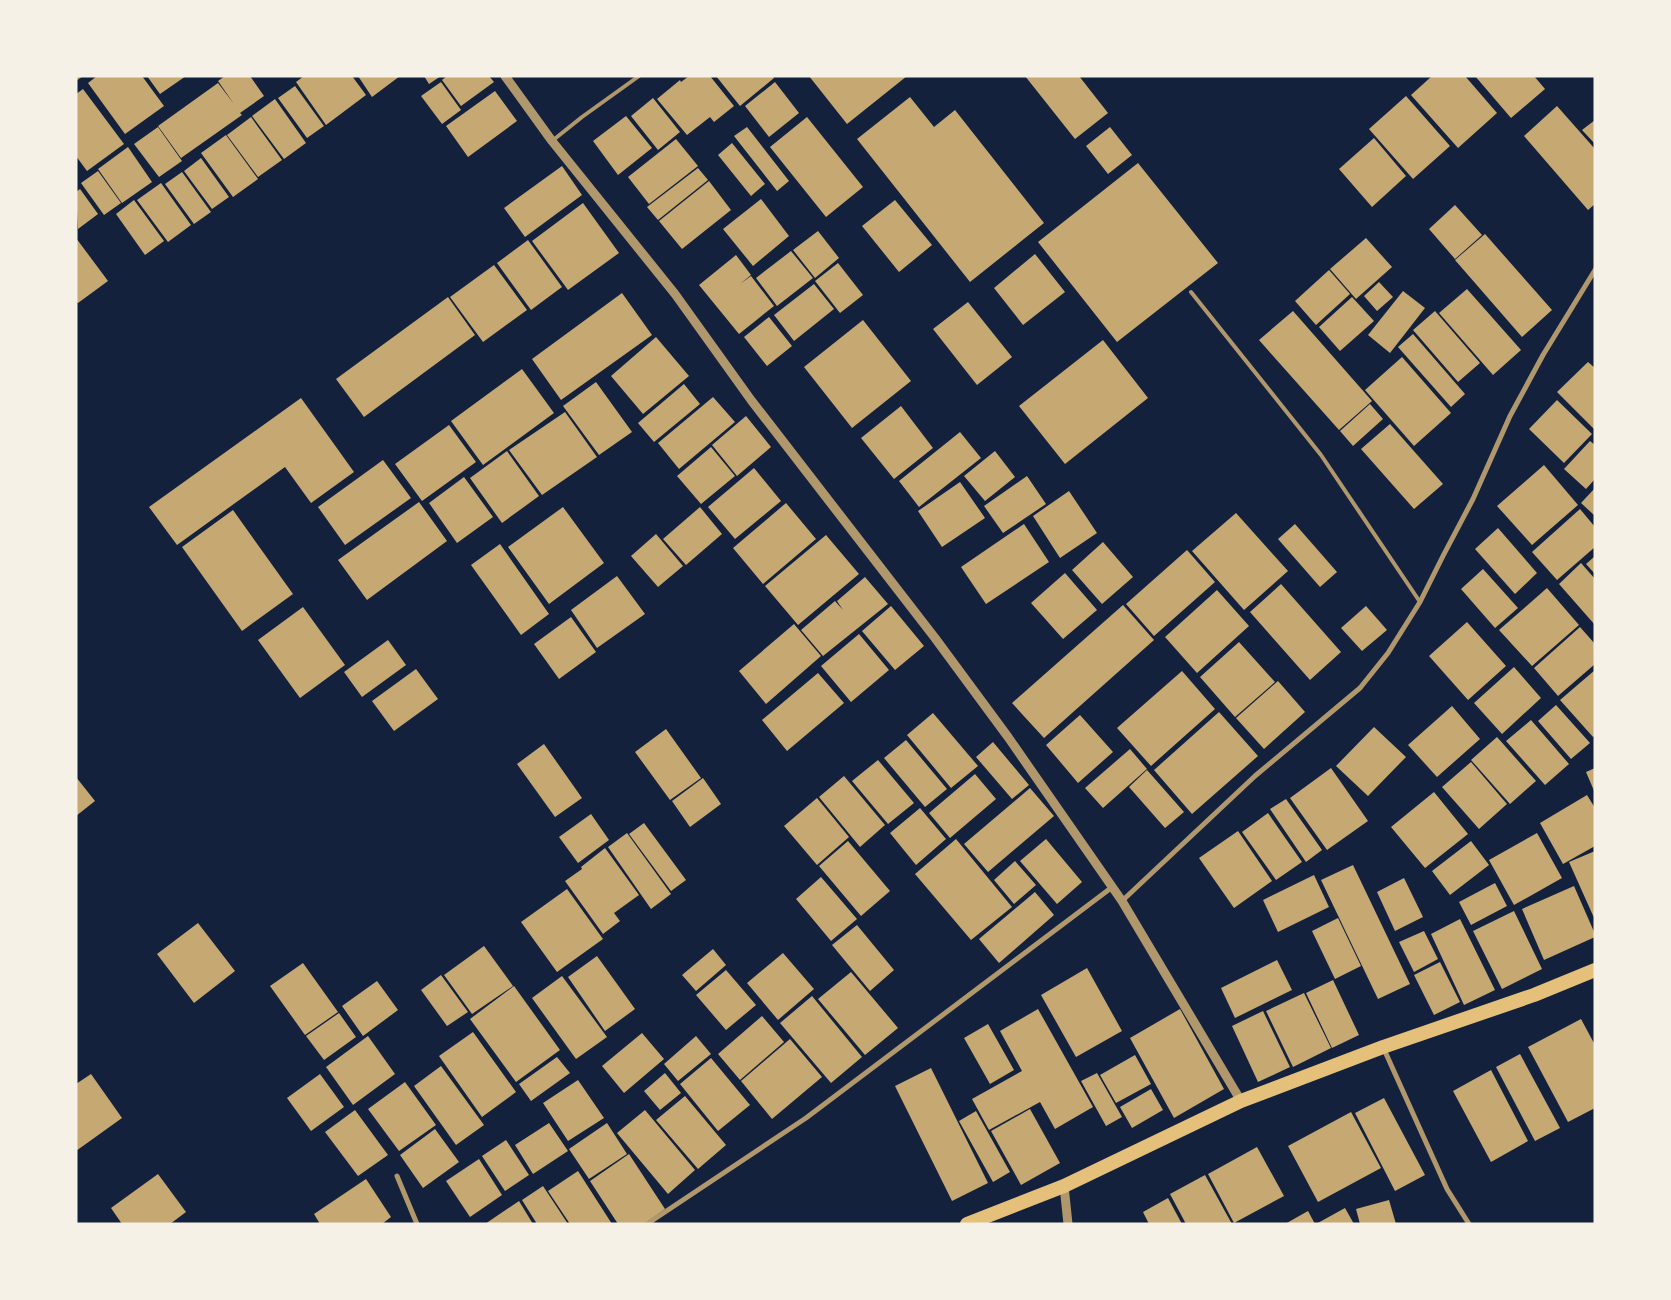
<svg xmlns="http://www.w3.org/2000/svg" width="1671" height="1300" font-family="'Exo 2',sans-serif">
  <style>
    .building { fill: #c6a872 }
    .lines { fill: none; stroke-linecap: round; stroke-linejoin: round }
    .service { stroke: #b1986c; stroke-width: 4 }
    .minor { stroke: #b1986c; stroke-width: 5 }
    .tertiary { stroke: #b1986c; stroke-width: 9 }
    .trunk { stroke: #e5c07b; stroke-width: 14 }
  </style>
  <rect width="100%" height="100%" fill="#14213d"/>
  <!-- building -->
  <path class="building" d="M97,76h45l22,30 -39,28 -37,-51z
    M147,76h39l-26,18z
    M225,76h25l14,20 -24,17 2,2 -61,43 -23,-32 60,-43 16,21 -16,-23z
    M304,76h48l14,19 -40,30 -30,-43z
    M358,76h42l-28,21z
    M424,76h17l-12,8z
    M447,76h42l5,6 -33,24 -19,-26z
    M689,76h21l24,30 -20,16 -4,-5 -23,18 -30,-36 23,-19 1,2z
    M716,76h57l1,2 -34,28z
    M809,76h98l-60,48z
    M1025,76h54l29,37 -33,26z
    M1432,76h33l32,37 -39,35 -47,-53z
    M1475,76h59l11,13 -34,29z
    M441,82l20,28 -19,14 -21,-28z
    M775,82l24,31 -30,24 -24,-31z
    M295,86l29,40 -17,12 -29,-40z
    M83,89l41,55 -37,27 -11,-15v-62z
    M495,91l22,30 -49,36 -22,-31z
    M1406,96l44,50 -37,33 -44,-50z
    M910,97l24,30 21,-17 89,113 -74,59 -113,-143z
    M653,98l27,34 -22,18 -27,-34z
    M275,99l31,44 -22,16 -32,-43z
    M1557,106l38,43v55l-7,6 -64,-74z
    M626,116l26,32 -34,27 -25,-34z
    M251,117l31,43 -24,17 -31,-42z
    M807,117l56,70 -37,30 -56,-70z
    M1595,120v24l-13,-14z
    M158,127l24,34 -23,16 -25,-33z
    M747,127l42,54 -12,10 -43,-55z
    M1110,127l22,28 -24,19 -22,-28z
    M226,135l32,44 -25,18 -32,-44z
    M1374,138l32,38 -34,31 -33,-38z
    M676,139l22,27 -49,38 -21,-27z
    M732,143l33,41 -14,12 -33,-41z
    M128,147l24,35 -30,21 -24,-34z
    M201,158l28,39 -17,12 -28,-38z
    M1138,163l80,100 -101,79 -79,-100z
    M562,166l20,29 -57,42 -21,-29z
    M698,168l10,12 -50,40 -11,-13z
    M98,171l23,32 -17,12 -23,-32z
    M182,172l29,40 -17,12 -29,-40z
    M709,181l22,29 -49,39 -23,-28z
    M161,183l30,42 -23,17 -31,-42z
    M80,189l18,25 -20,15 -2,-37z
    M761,199l28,37 -36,30 -30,-37z
    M134,200l30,41 -19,14 -29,-41z
    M895,200l37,45 -33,27 -37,-46z
    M583,203l36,50 -51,37 -36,-49z
    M1455,205l27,30 -27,24 -26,-30z
    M818,231l21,27 -24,20 -22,-28z
    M1485,234l67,76 -30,27 -67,-77z
    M76,238l32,43 -30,22 -2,-2z
    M1366,238l26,29 -36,32 -26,-30z
    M528,240l34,47 -31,23 -34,-47z
    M791,251l22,27 -36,28 -21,-28z
    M1035,254l30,38 -42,33 -29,-37z
    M736,255l15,20 -11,9 11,-8 23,30 -35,28 -40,-49z
    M838,263l25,32 -23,18 -25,-32z
    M494,265l33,45 -44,32 -33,-45z
    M1329,270l21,24 -34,31 -21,-24z
    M1379,282l14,15 -16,14 -13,-15z
    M814,284l20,25 -40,32 -20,-26z
    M1467,289l54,61 -28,25 -54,-62z
    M1403,291l22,17 -35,45 -22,-18z
    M622,293l30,42 -91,65 -29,-41z
    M448,297l27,38 -111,82 -28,-38z
    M1352,297l22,24 -34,30 -21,-24z
    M968,302l44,55 -35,28 -44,-56z
    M1293,311l79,90 -33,29 -80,-90z
    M1435,311l45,52 -22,19 -45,-52z
    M769,317l23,29 -25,20 -23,-29z
    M863,320l48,61 -59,47 -48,-61z
    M1413,334l52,60 -14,13 -53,-60z
    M656,337l33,39 -46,38 -32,-38z
    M1103,340l45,58 -83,66 -46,-58z
    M1402,357l49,56 -37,33 -49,-56z
    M1588,362l7,6v62l-38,-38z
    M522,369l32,44 -71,52 -32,-44z
    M596,382l36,50 -33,23 -36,-49z
    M684,384l16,20 -46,38 -16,-19z
    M713,397l22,25 -56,47 -21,-26z
    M301,398l53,74 -43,31 -26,-36 -108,78 -28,-38z
    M1557,400l35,34 -28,29 -35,-34z
    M1370,404l13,15 -30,27 -13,-15z
    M901,406l32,42 -39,31 -33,-41z
    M565,412l32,45 -55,38 -33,-45z
    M746,416l25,31 -34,29 -25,-31z
    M1390,424l53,60 -29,25 -53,-60z
    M449,425l27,37 -54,39 -27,-37z
    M960,432l21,26 -62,49 -20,-26z
    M1590,441l5,4v34l-9,10 -22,-20z
    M711,447l24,29 -34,28 -24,-28z
    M507,451l32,45 -37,27 -32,-45z
    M995,451l20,26 -30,24 -21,-25z
    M383,460l28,38 -66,47 -27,-38z
    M1544,465l34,40 -46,40 -35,-39z
    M754,468l27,33 -46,38 -27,-32z
    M1027,476l19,28 -43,29 -19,-27z
    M464,477l29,40 -36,26 -28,-40z
    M960,482l25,36 -43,29 -24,-36z
    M1595,488v28l-14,-13z
    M1069,491l28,42 -37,25 -27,-42z
    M419,502l28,39 -80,59 -29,-40z
    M786,503l30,36 -53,45 -30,-36z
    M563,507l41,56 -55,41 -41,-57z
    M700,507l22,27 -36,31 -23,-26z
    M1580,509l15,18v20l-38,33 -25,-28z
    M233,510l60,84 -51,37 -60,-84z
    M1236,513l52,58 -44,39 -52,-59z
    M1024,524l25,38 -63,42 -25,-37z
    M1295,524l42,48 -17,15 -42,-48z
    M1498,528l39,45 -22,21 -40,-45z
    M656,534l27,32 -25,21 -27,-31z
    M826,535l33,39 -61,51 -33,-39z
    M1103,542l30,35 -31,27 -30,-34z
    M500,544l49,70 -28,21 -50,-70z
    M1187,550l28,32 -61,54 -28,-32z
    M1595,556v18l-9,-10z
    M1581,563l14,16v46l-36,-41z
    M1483,569l35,39 -23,20 -34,-39z
    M1065,573l32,37 -34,29 -32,-36z
    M617,576l28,38 -48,34 -26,-38z
    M865,577l23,27 -65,52 -22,-26 34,-29 8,9 -6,-9z
    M1281,584l60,68 -31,28 -60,-68z
    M1547,588l32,37 -47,41 -33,-36z
    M1217,590l32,36 -52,47 -32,-36z
    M1123,605l31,35 -110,98 -32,-35z
    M891,606l33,40 -29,24 -33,-39z
    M1366,606l21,24 -25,21 -21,-23z
    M303,607l42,58 -45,33 -42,-58z
    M571,617l25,35 -37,27 -25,-35z
    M1467,622l39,44 -38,34 -39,-44z
    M794,624l27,32 -55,48 -27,-33z
    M1580,627l15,17v20l-37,32 -24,-28z
    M859,634l30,36 -38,32 -30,-36z
    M388,640l18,25 -44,32 -18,-25z
    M1239,642l36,40 -40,35 -35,-40z
    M1514,667l27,31 -39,36 -28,-31z
    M416,669l22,30 -44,32 -22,-30z
    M1595,670v65l-2,2 -33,-37z
    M1182,671l33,38 -64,57 -34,-38z
    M818,673l26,30 -57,48 -25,-31z
    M1278,681l27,31 -41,37 -28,-31z
    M1556,705l34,38 -19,16 -33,-38z
    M1452,706l28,33 -43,38 -29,-32z
    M1219,712l39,44 -66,58 -38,-44z
    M933,713l45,53 -27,22 -44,-53z
    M1080,715l33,37 -35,31 -32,-38z
    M1531,720l38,44 -24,21 -39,-44z
    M1374,727l32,30 -38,39 -32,-30z
    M666,729l35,49 -31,22 -35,-48z
    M1497,737l39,44 -26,23 -39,-44z
    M906,740l41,49 -22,18 -41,-49z
    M993,742l36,43 -17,14 -36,-42z
    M544,744l38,54 -27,19 -38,-53z
    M1130,749l17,20 -44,39 -18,-20z
    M878,760l36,43 -26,21 -36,-43z
    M1471,762l36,42 -28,25 -37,-42z
    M1331,768l37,53 -41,29 -37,-52z
    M1595,768v25l-9,-21z
    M1147,770l37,42 -19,16 -36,-41z
    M975,774l21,25 -46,39 -21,-25z
    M844,776l41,49 -25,22 -41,-50z
    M76,777l19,24 -19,15z
    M703,778l18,26 -31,23 -18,-26z
    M1030,788l24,28 -66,56 -24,-28z
    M1434,792l34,42 -43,34 -34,-41z
    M1587,795l8,13v38l-32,18 -23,-41z
    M817,798l32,39 -32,28 -33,-39z
    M1286,799l36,51 -16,12 -36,-53z
    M920,808l26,31 -30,26 -26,-32z
    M1268,813l34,49 -26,18 -34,-48z
    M591,814l18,26 -31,23 -19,-26z
    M644,823l42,57 -15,11 -42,-57z
    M1238,831l34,50 -38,27 -35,-50z
    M627,833l44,61 -20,15 -43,-62z
    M1537,833l25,45 -48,27 -25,-45z
    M956,839l56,68 -41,33 -56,-66z
    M1046,839l36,43 -25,22 -37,-43z
    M848,841l42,50 -29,25 -42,-50z
    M1471,841l18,24 -39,30 -18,-24z
    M605,848l34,47 -25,18 6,8 -17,13 -38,-53 17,-12 -1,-2z
    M1595,851v69l-26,-58z
    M1015,861l21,24 -22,19 -20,-24z
    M1353,865l57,119 -32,15 -57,-119z
    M1314,875l15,32 -51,25 -15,-32z
    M821,877l36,42 -26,22 -35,-42z
    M1404,878l19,39 -28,14 -18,-39z
    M1495,883l12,23 -36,19 -12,-23z
    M1574,886l21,48v3l-51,23 -22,-51z
    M567,889l36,50 -46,33 -36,-50z
    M1035,892l19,23 -55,48 -20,-24z
    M1514,911l28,58 -40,20 -29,-58z
    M1338,918l23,48 -26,13 -23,-48z
    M1460,919l35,71 -31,15 -33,-71z
    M198,923l37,48 -41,32 -37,-49z
    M857,925l37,45 -24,21 -38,-46z
    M1424,931l14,28 -24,13 -15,-30z
    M484,946l29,40 -41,28 -28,-39z
    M713,949l13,16 -30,26 -14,-16z
    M783,953l31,36 -36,31 -31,-37z
    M597,956l38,53 -30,22 -37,-54z
    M1277,960l15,30 -57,28 -14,-30z
    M1440,962l20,40 -26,13 -20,-40z
    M303,963l35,49 -33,23 -35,-49z
    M1087,968l35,63 -46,26 -35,-62z
    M726,970l30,35 -30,25 -30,-35z
    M851,972l47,56 -33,27 -47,-56z
    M441,975l27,37 -21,14 -26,-36z
    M562,976l45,61 -31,22 -44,-61z
    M1333,980l26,55 -27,13 -26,-55z
    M377,981l21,29 -35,26 -21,-30z
    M514,986l46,64 -44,32 -46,-63z
    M1304,993l27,55 -38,19 -27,-56z
    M812,996l50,61 -31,26 -51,-60z
    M1038,1009l55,98 -38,22 -15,-27 -51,28 -17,-31 50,-28 -22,-40z
    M1180,1009l44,80 -50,29 -44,-80z
    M1263,1011l27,56 -32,15 -26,-56z
    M339,1013l17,24 -32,23 -18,-24z
    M762,1016l22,26 -44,38 -22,-26z
    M1581,1019l14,26v63l-27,14 -40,-75z
    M988,1024l26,46 -24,14 -26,-46z
    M473,1032l43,60 -34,25 -43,-61z
    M642,1033l22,26 -40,34 -22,-27z
    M368,1036l27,38 -42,31 -27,-38z
    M696,1036l15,18 -33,27 -14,-17z
    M790,1039l32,38 -50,42 -31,-38z
    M1520,1054l40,74 -25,13 -39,-74z
    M1135,1055l16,29 -35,19 -16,-28z
    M557,1057l13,16 -39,28 -12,-17z
    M711,1058l39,47 -32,26 -38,-47z
    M441,1066l43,59 -28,20 -42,-59z
    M931,1068l57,115 -36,18 -57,-115z
    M1491,1070l37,71 -37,21 -38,-71z
    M665,1073l16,20 -21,17 -16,-19z
    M1097,1073l25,44 -16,9 -25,-45z
    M91,1074l31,44 -46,33v-67z
    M320,1074l24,33 -33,24 -24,-33z
    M578,1080l26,38 -36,23 -25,-38z
    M405,1082l31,43 -37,26 -31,-42z
    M1151,1089l12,21 -31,18 -12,-21z
    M685,1096l41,49 -28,24 -42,-49z
    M1384,1098l41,77 -30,16 -40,-78z
    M1030,1109l30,54 -39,22 -30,-54z
    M355,1110l33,45 -30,21 -33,-44z
    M645,1110l50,60 -27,24 -51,-61z
    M976,1111l34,61 -17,10 -34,-61z
    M1351,1112l30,56 -63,34 -30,-56z
    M549,1123l19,28 -35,23 -18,-29z
    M607,1123l20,31 -38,25 -20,-30z
    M435,1129l24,33 -36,26 -23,-33z
    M506,1140l23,35 -24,16 -23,-35z
    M1257,1147l27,49 -50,27 -26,-49z
    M629,1154l36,55 -21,15h-26l-28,-43z
    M479,1159l23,36 -32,22 -24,-36z
    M578,1171l34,53h-42l-22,-33z
    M158,1174l28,38 -16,12h-48l-11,-16z
    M1205,1175l27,49h-46l-16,-30z
    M366,1179l25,38 -9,7h-62l-6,-10z
    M543,1186l25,38h-31l-15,-24z
    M1168,1198l14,26h-33l-6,-12z
    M1389,1200l7,24h-36l-4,-15z
    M519,1201l14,23h-48z
    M1345,1208l9,16h-38z
    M1308,1211l7,13h-30z"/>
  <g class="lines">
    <!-- service -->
    <path class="service" d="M552,141l30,-24 57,-41
      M1191,292l130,163 99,147"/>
    <!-- minor -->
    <path class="minor" d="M76,78l3,-2
      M1122,901l133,-125 105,-88 28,-35 32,-51 23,-46 30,-57 37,-83 33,-61 52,-85
      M1383,1047l64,142 22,35
      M397,1176l20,48
      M647,1224l159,-106 305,-230"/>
    <!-- tertiary -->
    <path class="tertiary" d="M505,76l47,65 123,153 76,106 184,238 73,99 114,164 119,200
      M1064,1186l4,38"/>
    <!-- trunk -->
    <path class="trunk" d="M967,1224l97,-38 177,-85 142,-54 151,-52 61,-25"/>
  </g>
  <!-- border -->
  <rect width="1671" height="1300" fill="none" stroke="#f6f1e7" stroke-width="155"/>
</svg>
